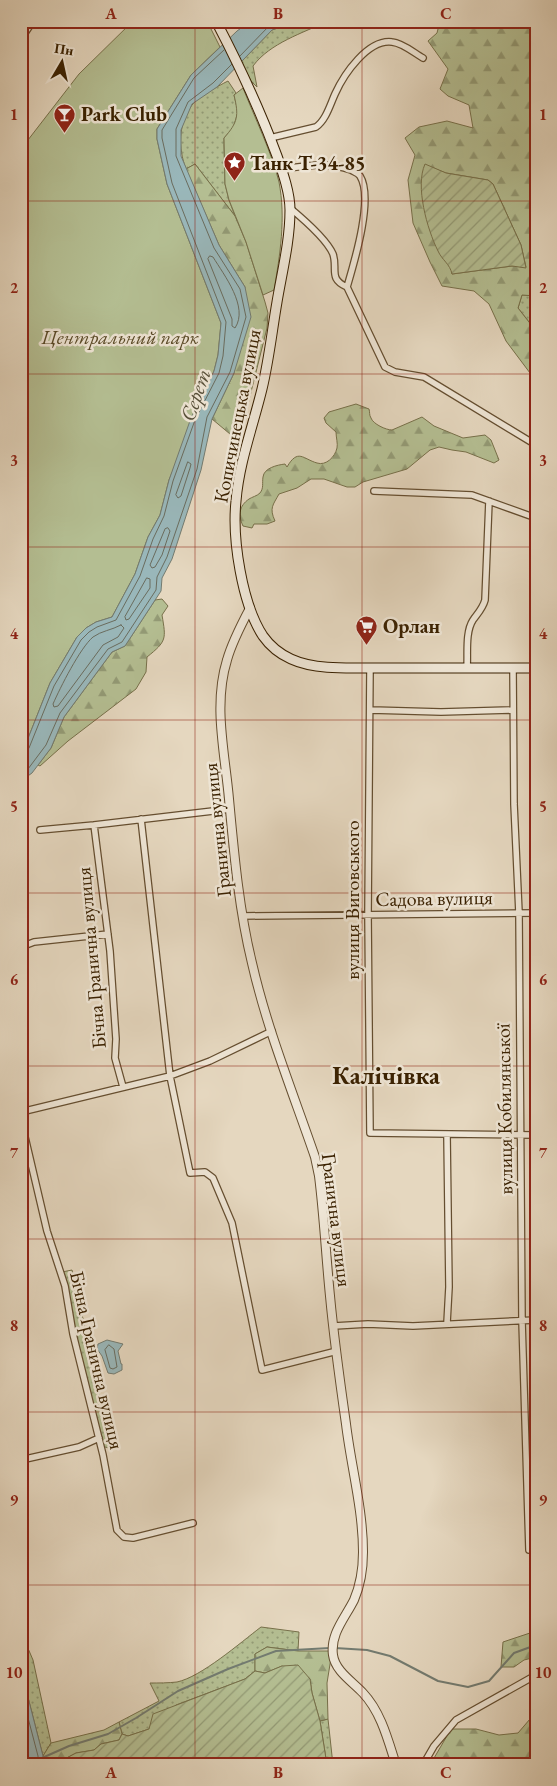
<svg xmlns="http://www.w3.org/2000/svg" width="557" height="1786" font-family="'EB Garamond',serif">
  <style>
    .grass { fill: url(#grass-dots); stroke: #77704a }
    .forest { fill: url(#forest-firs); stroke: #77704a; fill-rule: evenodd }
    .park { fill: #b4be92; stroke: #77704a }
    .garden { fill: url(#garden-furrows); stroke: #77704a }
    .water { fill: #99b7ba; stroke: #737b70 }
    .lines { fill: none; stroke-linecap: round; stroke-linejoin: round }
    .shore { stroke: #6a6c5e; stroke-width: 1 }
    .stream { stroke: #737b70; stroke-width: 2 }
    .minor-casing { stroke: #654e30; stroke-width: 8 }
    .tertiary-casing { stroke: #654e30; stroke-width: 10 }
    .secondary-casing { stroke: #3a2101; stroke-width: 11 }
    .minor { stroke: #eee5d5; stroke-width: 5.5 }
    .tertiary { stroke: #eee5d5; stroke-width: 8 }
    .secondary { stroke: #eee5d5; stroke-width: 9 }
    .grid { fill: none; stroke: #8f2418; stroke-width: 1; stroke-opacity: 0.55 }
    .labels { text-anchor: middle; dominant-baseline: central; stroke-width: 5; stroke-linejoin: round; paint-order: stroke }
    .poi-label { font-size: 20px; font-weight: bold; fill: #3a2101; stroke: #eee5d5; text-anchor: start }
    .park-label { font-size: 20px; font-style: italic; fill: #584825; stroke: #eee5d5 }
    .street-label { font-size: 20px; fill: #3a2101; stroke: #eee5d5 }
    .water-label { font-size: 21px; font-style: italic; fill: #564e38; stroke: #eee5d5 }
    .district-label { font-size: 25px; font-weight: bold; fill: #3a2101; stroke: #eee5d5 }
    .neatline { fill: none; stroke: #8f2418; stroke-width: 2 }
    .grid-label { font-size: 16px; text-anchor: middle; font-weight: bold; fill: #8f2418 }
  </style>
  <defs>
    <pattern id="grass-dots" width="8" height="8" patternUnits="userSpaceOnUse" patternTransform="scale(1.25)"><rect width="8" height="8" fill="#b4be92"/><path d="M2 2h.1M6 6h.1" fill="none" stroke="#939a75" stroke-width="1.8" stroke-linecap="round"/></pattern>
    <pattern id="forest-firs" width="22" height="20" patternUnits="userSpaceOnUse" patternTransform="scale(1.25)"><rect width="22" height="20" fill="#b4be92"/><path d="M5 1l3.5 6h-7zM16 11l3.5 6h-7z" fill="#939a75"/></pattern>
    <pattern id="garden-furrows" width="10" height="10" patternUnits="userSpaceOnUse" patternTransform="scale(1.25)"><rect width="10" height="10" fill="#b4be92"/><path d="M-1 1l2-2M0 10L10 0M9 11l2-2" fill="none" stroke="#939a75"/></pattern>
  </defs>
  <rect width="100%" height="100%" fill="#e5d7bf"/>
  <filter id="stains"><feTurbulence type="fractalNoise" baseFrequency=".004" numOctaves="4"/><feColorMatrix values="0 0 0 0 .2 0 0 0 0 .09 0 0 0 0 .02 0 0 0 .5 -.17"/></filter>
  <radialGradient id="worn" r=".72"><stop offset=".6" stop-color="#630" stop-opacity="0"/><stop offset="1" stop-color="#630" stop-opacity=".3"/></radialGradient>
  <!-- grass -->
  <path class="grass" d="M297,21h31c-25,12 -58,22 -75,45l4,21 -6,-6 -10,-19 31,-32z
    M228,81l8,12 -2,2 4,17 -5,16 -9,10v8l1,38 4,16 6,16 -40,-52 -9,5c-8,-21 -8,-45 6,-64 6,-8 26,-19 36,-24z
    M522,295l14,1v35l-18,-23z
    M72,1270l25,111 12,67 -4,-1 -4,-4 -39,-171z
    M261,1627l38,5 -1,19 -31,-4 -12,7v17l-10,8 -69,26 -27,24 -21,7 -6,-2 -3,-12 40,-21 -9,-18c9,0 18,0 27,-1 24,-5 63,-39 84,-55z
    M21,1632l12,28 18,83 -8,13 -22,-86z
    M328,1719l5,46h-6l-7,-44z"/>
  <!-- forest -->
  <path class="forest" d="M440,21h96v275l-14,-1 -4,13 18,23v50l-30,-40 -17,-37 -15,-13 -32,-5 -12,-24 -17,-39 -5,-43 7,-25 -10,-17 14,-11 28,-6 26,7 -4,-23 -21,-9 -8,-7 8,-20 -20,-28 9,-8zM433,168l13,5 42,7 5,4 28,61 5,22 -14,-1 -60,8z
    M195,164l40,52 11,26 19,60 3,11 -1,15 -22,88 -9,23 -24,-20 22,-46 11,-86 -26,-42 -33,-76z
    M356,404l13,5c1,3 0,6 2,9 2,6 15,12 21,12l30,-13 12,9 29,12 22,-3 6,5 8,20 -5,3 -28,-11 -14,-2 -13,-3 -9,3 -23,19 -44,13 -8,5h-8l-23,-8h-13l-14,9 -18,6c-6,11 -10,14 -4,27l-8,3h-13l-2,4 -9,-2c-5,-11 -4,-20 6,-27 3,-2 8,-3 11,-6 4,-5 2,-10 3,-16 1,-9 14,-12 22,-13l2,3c11,-19 16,-8 30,-4 9,3 18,-6 20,-15 1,-4 -1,-11 -1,-16l-10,-9 -2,-5 5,-6z
    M162,599l6,7 -6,9c4,24 5,26 -15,42l-1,15 -10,17 -68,52 -28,25 -2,-1 13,-17 13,-31 48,-65 13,-6 30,-46z
    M536,1631v26l-12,3 -10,7h-13l2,-25z
    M267,1647l31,4h32l1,7 -4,25 1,36 -8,2 -8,-28 -2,-14 -28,-13 -17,7 -10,-2v-17z
    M536,1712v53h-106l21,-36h25l23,6 19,-2z
    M119,1722l3,12 -3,6 -18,4 -7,6 -18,3 -17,9h-11v3h-5v-9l8,-13 53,-13z"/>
  <!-- park -->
  <path class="park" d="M133,21h74l13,26 -29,28 -34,54v10l10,45 54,139 -3,32 -4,16 -45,109 -9,35 -12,22 -13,37 -23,43 -16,5 -10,6 -9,9 -27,46 -25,63 -4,4v-601l58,-75z
    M243,88c11,28 29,65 36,94 7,36 1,73 -5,108l-11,5 -17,-53 -17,-42 -4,-16 -1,-46c14,-16 15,-22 10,-43z"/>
  <!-- garden -->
  <path class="garden" d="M425,164l21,9 42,7 5,4 28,61 5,23 -14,-2 -60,8c-2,-10 -10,-14 -14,-23 -11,-22 -23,-65 -13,-87z
    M298,1665l12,14 2,14 8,28 7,44h-279v-4l11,1 17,-9 18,-3 7,-6 18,-4 3,-6 6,2 21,-7 4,-15 92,-35 10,-8 10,2 17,-7z"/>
  <!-- water -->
  <path class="water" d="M251,21h46l-25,9 -55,57 -25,17 -11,26v26l38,89 26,42 6,30 -17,56 -22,46 -11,51 -29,89 -10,19 -1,13 -36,55 -13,6 -48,65 -13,31 -19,25 -11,8v-31l4,-4 25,-63 27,-46 9,-9 10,-6 16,-5 23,-43 13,-37 12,-22 9,-35 22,-62 23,-47 4,-16 3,-32 -54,-139 -10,-45v-10l34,-54 46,-44z
    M107,1340l16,4 -5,7 3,13h1v6l-8,4 -6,-1 -6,-17 -5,-7 1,-5z
    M21,1670l22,86v9h-17l-5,-19z"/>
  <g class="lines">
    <!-- shore -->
    <path class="shore" d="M240,56l29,-30 13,-5
      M210,256l3,1c11,18 36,50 22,71l-3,-2v-7l-24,-60z
      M188,462l3,2 -1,4 -9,28 -3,2 -2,-3z
      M168,528l2,3 -8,24 -7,12 -3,1 -2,-3 15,-36z
      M147,578l3,1v9l-21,31 -3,1 -1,-3z
      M121,625l3,3 -6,9 -15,8 -45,61 -4,1 -1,-3c7,-16 27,-56 40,-67 8,-6 19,-7 28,-12z
      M21,753l5,-1 3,-4 25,-62 27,-46 8,-8 8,-5 19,-7 24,-44 13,-37 11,-23 9,-35 22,-61 24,-47 4,-17 3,-34 -54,-139 -10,-45v-8l32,-52 30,-28
      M21,775l7,-6 18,-24 14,-32 48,-64 14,-7 34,-52 1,-13 10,-20 30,-88 10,-52 23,-45 16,-55 -6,-28 -26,-41 -38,-92v-27l12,-27 25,-19 19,-19
      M109,1345l5,4 3,18 -4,2 -3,-1 -5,-18z
      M21,1691l17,65v9"/>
    <!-- stream -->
    <path class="stream" d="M335,1648l32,2 23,6 48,25 30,6 21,-6 25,-28 22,-8
      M42,1758l27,-12 39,-12 28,-16 42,-27 50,-22 48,-18 54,-3"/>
    <defs>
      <path id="minor" d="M21,39l12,-18
        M270,138l46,-11c10,-7 14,-22 19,-33 9,-20 33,-55 57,-52 11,1 22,11 31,16
        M282,169c23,-3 45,-8 69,1 3,2 7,3 9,6 14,22 -6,87 -13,111
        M290,208c12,10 37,32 43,46 5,15 -5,25 14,33l38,80 10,5 29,5 112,68
        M374,491l98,4 64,23
        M370,668l-2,247 2,218 166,2
        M467,668c1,-14 -2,-36 6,-48 5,-7 10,-12 12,-20l4,-99
        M513,668l1,136 5,109 3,408 7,229
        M371,710l70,2 72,-2
        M141,819l29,257 20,97 15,-1 8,6 19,45 30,147 75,-19
        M94,825l16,126 6,88 -1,19 8,29
        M40,830l54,-5 136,-16
        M243,916l293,-3
        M21,947l13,-5 74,-8
        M21,1112l149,-36 40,-15 62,-30
        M21,1120l26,111 18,55 8,48 30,121 14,75 7,7 9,1 60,-15
        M447,1135l2,152 -2,36
        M334,1326l34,-2 45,2 123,-6
        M21,1460l58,-13 20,-9
        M423,1765l11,-19 22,-26 80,-45"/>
      <path id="tertiary" d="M250,608c-9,17 -18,34 -23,52 -14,45 -2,93 2,139 5,54 10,111 23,164 15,66 41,130 63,194l4,19c5,40 7,80 11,120 4,43 10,86 16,128 5,42 17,85 17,128 0,15 -3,34 -9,48 -9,18 -24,34 -21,55 2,16 20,27 30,38 18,19 25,47 33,72"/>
      <path id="secondary" d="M216,21c23,44 44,89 61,135 6,17 13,37 13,54 0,31 -8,62 -13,92 -5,29 -8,58 -15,87 -9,37 -23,74 -26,112 -4,38 6,103 27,135 7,10 17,18 28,23 28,13 70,8 101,9 48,0 96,0 144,0"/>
    </defs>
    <!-- minor casing -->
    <use href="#minor" class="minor-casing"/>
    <!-- tertiary casing -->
    <use href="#tertiary" class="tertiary-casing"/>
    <!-- secondary casing -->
    <use href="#secondary" class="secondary-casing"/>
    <!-- minor -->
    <use href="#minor" class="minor"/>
    <!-- tertiary -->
    <use href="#tertiary" class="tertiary"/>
    <!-- secondary -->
    <use href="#secondary" class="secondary"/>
  </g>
  <!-- grid -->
  <path class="grid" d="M195,21v1744M362,21v1744M21,201h515M21,374h515M21,547h515M21,720h515M21,893h515M21,1066h515M21,1239h515M21,1412h515M21,1585h515"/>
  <!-- icons -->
  <defs>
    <symbol id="bar-pin" viewBox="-11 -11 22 30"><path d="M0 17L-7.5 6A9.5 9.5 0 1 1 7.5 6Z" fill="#8f2418" stroke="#eee5d5"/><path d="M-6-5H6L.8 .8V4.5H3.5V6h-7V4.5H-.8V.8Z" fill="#fff"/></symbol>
    <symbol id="sight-pin" viewBox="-11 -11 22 30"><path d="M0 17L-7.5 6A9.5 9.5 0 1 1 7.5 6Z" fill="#8f2418" stroke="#eee5d5"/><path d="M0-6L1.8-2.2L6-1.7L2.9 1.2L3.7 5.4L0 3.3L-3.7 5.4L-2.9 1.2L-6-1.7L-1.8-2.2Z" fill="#fff"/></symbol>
    <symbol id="supermarket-pin" viewBox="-11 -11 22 30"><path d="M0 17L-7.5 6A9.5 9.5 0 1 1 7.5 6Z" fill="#8f2418" stroke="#eee5d5"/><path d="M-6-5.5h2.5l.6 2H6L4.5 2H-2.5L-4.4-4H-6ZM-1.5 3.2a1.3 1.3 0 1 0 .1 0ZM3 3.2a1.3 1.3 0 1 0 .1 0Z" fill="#fff"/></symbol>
  </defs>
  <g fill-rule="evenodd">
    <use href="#bar-pin" x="52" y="102" width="25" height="34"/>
    <use href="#sight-pin" x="222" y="150" width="25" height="34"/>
    <use href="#supermarket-pin" x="354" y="614" width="25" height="34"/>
  </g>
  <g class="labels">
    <!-- poi labels -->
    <g class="poi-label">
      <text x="81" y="114">Park Club</text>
      <text x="250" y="163">Танк Т-34-85</text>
      <text x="383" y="626">Орлан</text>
    </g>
    <!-- park labels -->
    <g class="park-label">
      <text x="120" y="337">Центральний парк</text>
    </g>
    <!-- street labels -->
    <g class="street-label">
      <text transform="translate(237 416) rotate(-79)">Копичинецька вулиця</text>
      <text transform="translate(217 830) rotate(-96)">Гранична вулиця</text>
      <text transform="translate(434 898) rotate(-1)">Садова вулиця</text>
      <text transform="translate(352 900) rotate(-90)">вулиця Виговського</text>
      <text transform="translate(91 958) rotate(-95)">Бічна Гранична вулиця</text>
      <text transform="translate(504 1109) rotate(-91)">вулиця Кобилянської</text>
      <text transform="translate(337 1220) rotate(83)">Гранична вулиця</text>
      <text transform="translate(97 1360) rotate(77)">Бічна Гранична вулиця</text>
    </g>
    <!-- water labels -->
    <g class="water-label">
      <text transform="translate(195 395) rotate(-71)">Серет</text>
    </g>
    <!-- district labels -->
    <g class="district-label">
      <text x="386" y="1075">Калічівка</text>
    </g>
  </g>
  <!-- margin -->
  <rect width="557" height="1786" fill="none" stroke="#e5d7bf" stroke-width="55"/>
  <!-- north arrow -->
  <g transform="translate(62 62) rotate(9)" stroke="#eee5d5" stroke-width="4" paint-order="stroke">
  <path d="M0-4L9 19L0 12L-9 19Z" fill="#3a2101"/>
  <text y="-8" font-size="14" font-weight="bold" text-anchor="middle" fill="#3a2101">Пн</text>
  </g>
  <rect x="28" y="28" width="502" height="1730" class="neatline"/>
  <g class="grid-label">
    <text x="111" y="19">A</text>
    <text x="278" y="19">B</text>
    <text x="446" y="19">C</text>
    <text x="14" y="120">1</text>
    <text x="543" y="120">1</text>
    <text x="14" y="293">2</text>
    <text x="543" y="293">2</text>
    <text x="14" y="466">3</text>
    <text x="543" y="466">3</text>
    <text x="14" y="639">4</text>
    <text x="543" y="639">4</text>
    <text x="14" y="812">5</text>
    <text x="543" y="812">5</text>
    <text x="14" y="985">6</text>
    <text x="543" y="985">6</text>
    <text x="14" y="1158">7</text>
    <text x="543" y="1158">7</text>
    <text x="14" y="1331">8</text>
    <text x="543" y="1331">8</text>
    <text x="14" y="1505">9</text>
    <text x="543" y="1505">9</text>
    <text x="14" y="1678">10</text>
    <text x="543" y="1678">10</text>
    <text x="111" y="1778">A</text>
    <text x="278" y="1778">B</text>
    <text x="446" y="1778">C</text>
  </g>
  <rect width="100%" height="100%" filter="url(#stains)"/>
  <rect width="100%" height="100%" fill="url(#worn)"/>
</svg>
